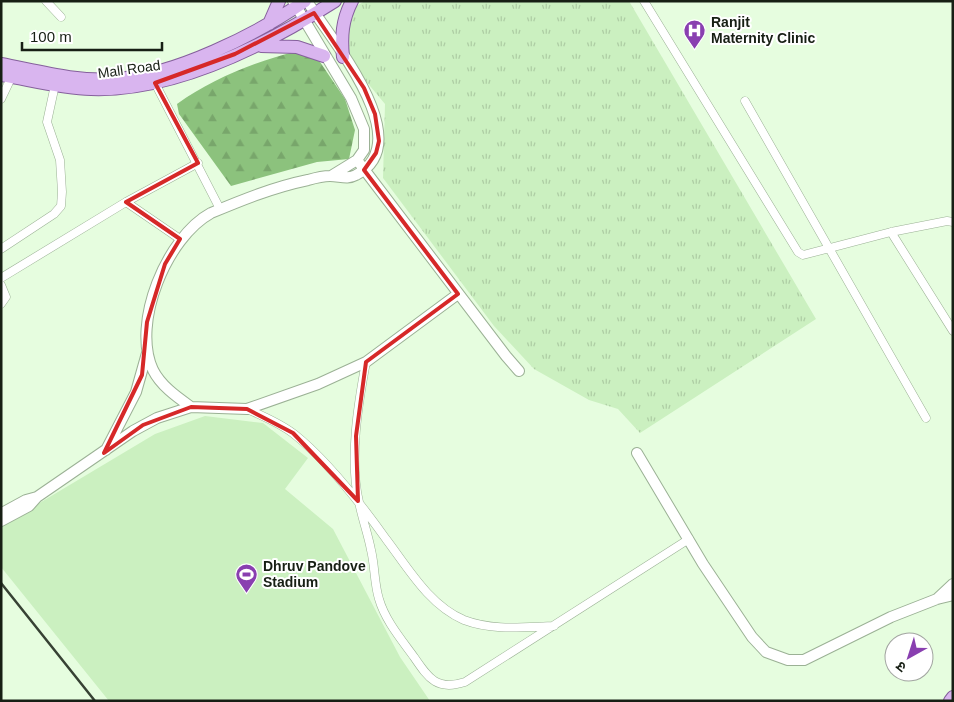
<svg xmlns="http://www.w3.org/2000/svg" width="954" height="702" font-family="Arial,'Noto Sans Devanagari',sans-serif">
  <style>
    .grass { fill: #cbf0c0 }
    .forest { fill: url(#forest-firs) }
    .park { fill: url(#park-tufts) }
    .lines { fill: none; stroke-linecap: round; stroke-linejoin: round }
    .minor-casing { stroke: #9bb195; stroke-width: 9 }
    .tertiary-casing { stroke: #9bb195; stroke-width: 12 }
    .primary-casing { stroke: #85609c; stroke-width: 14 }
    .minor { stroke: #fff; stroke-width: 8 }
    .tertiary { stroke: #fff; stroke-width: 10 }
    .primary { stroke: #d9b5ef; stroke-width: 12 }
    .rail { stroke: #374234; stroke-width: 2.5 }
    .marked { fill: none; stroke: #d62828; stroke-width: 4; stroke-linejoin: round }
    .labels { text-anchor: middle; dominant-baseline: central; stroke-width: 4; stroke-linejoin: round; paint-order: stroke }
    .poi-label { font-size: 14px; font-weight: bold; fill: #171f14; stroke: #fff; text-anchor: start }
    .street-label { font-size: 14px; fill: #171f14; stroke: #fff }
  </style>
  <defs>
    <pattern id="forest-firs" width="22" height="20" patternUnits="userSpaceOnUse" patternTransform="scale(1.25)"><rect width="22" height="20" fill="#8cc27d"/><path d="M5 1l3.5 6h-7zM16 11l3.5 6h-7z" fill="#78a66b"/></pattern>
    <pattern id="park-tufts" width="24" height="20" patternUnits="userSpaceOnUse" patternTransform="scale(1.25)"><rect width="24" height="20" fill="#cbf0c0"/><path d="M3 7l-1-3M5 7V3M7 7l1-3M15 17l-1-3M17 17v-4M19 17l1-3" fill="none" stroke="#aecda4"/></pattern>
  </defs>
  <rect width="100%" height="100%" fill="#e6fddf"/>
  <!-- grass -->
  <path class="grass" d="M205,416l58,7 45,35 -23,31 48,40 67,128 30,44h-321l-108,-134v-41l154,-92z"/>
  <!-- forest -->
  <path class="forest" d="M298,51l20,8 27,40 10,31 -6,29 -32,3 -86,24 -52,-72 -2,-10c35,-25 79,-43 121,-53z"/>
  <!-- park -->
  <path class="park" d="M365,1h264l187,318 -176,114 -22,-24 -29,-9 -55,-31 -40,-43 -111,-148 2,-74 -35,-42 -5,-20 8,-34z"/>
  <g class="lines">
    <defs>
      <path id="minor" d="M46,1l15,16
        M644,1l154,251 5,3 88,-23 56,-11 6,1
        M155,83l65,126
        M1,99l11,-23
        M745,101l181,317
        M126,202l54,37
        M891,232l62,99
        M1,249l53,-35 7,-8 1,-14 -2,-32 -13,-38 8,-37
        M1,278l125,-76 72,-39
        M1,285l5,12 -5,7
        M366,362c-8,42 -17,98 -7,140 3,16 9,32 12,48 4,16 3,33 8,49 6,21 22,40 35,58 15,22 23,34 51,25l224,-143
        M247,409c16,7 33,14 47,25 34,27 67,70 92,105 22,29 43,66 78,81 29,11 59,7 90,6"/>
      <path id="tertiary" d="M293,1l58,97 13,31v21l-7,10 -26,16
        M357,160l149,196 13,15
        M191,407c-14,-10 -30,-21 -38,-37 -22,-47 14,-133 58,-157 31,-13 63,-26 97,-33 7,-2 15,-4 22,-4 10,0 17,4 26,-1 64,-33 -27,-138 -49,-174
        M106,450l30,-58 11,-39
        M637,453l66,111 49,73 14,15 22,8h16l87,-43 46,-18 16,-4
        M4,512l22,-12 11,-3
        M1,521l28,-15 8,-9 96,-66 24,-13 34,-11 56,2 71,-25 48,-22 92,-68
        M937,599l16,-15"/>
      <path id="primary" d="M269,24l10,-23
        M261,46l36,1 27,9
        M343,57c-2,-20 -1,-37 9,-56
        M1,64c37,7 76,18 114,15 59,-3 142,-45 190,-78
        M1,75c30,5 60,13 90,14 84,3 175,-44 244,-88
        M950,701l3,-4"/>
    </defs>
    <!-- minor casing -->
    <use href="#minor" class="minor-casing"/>
    <!-- tertiary casing -->
    <use href="#tertiary" class="tertiary-casing"/>
    <!-- primary casing -->
    <use href="#primary" class="primary-casing"/>
    <!-- minor -->
    <use href="#minor" class="minor"/>
    <!-- tertiary -->
    <use href="#tertiary" class="tertiary"/>
    <!-- primary -->
    <use href="#primary" class="primary"/>
    <!-- rail -->
    <path class="rail" d="M1,583l94,118"/>
  </g>
  <!-- marked area -->
  <path class="marked" d="M314,13l50,75 11,26 4,27 -3,12 -12,17 94,124 -92,68 -10,74 2,65 -65,-68 -46,-24 -56,-2 -48,18 -39,28 38,-78 5,-53 18,-58 15,-25 -54,-37 72,-39 -43,-80 80,-29z"/>
  <!-- icons -->
  <defs>
    <symbol id="hospital-pin" viewBox="-11 -11 22 30"><path d="M0 17L-7.5 6A9.5 9.5 0 1 1 7.5 6Z" fill="#893fb0" stroke="#fff"/><path d="M-5-5h3v3.5h4V-5h3V5h-3V1.5h-4V5h-3Z" fill="#fff"/></symbol>
    <symbol id="stadium-pin" viewBox="-11 -11 22 30"><path d="M0 17L-7.5 6A9.5 9.5 0 1 1 7.5 6Z" fill="#893fb0" stroke="#fff"/><path d="M0-5a6.5 5 0 1 0 0 10a6.5 5 0 1 0 0-10ZM-3.5-1.8h7v3.6h-7Z" fill="#fff"/></symbol>
  </defs>
  <g fill-rule="evenodd">
    <use href="#hospital-pin" x="682" y="18" width="25" height="34"/>
    <use href="#stadium-pin" x="234" y="562" width="25" height="34"/>
  </g>
  <g class="labels">
    <!-- poi labels -->
    <g class="poi-label">
      <text x="711" y="22">Ranjit<tspan x="711" dy="16">Maternity Clinic</tspan></text>
      <text x="263" y="566">Dhruv Pandove<tspan x="263" dy="16">Stadium</tspan></text>
    </g>
    <!-- street labels -->
    <g class="street-label">
      <text transform="translate(129 69) rotate(-8)">Mall Road</text>
    </g>
  </g>
  <!-- border -->
  <rect width="954" height="702" fill="none" stroke="#171f14" stroke-width="5"/>
  <!-- north arrow -->
  <g transform="translate(909 657) rotate(219)"><circle r="24" fill="#ffffff" stroke="#a2a5a1"/>
  <path d="M0-4L9 19L0 12L-9 19Z" fill="#893fb0"/>
  <text y="-8" font-size="14" font-weight="bold" text-anchor="middle" fill="#171f14">उ</text>
  </g>
  <!-- scale -->
  <path d="M22 42v8h140v-8" fill="none" stroke="#171f14" stroke-width="2.5"/>
  <text x="30" y="42" font-size="15" fill="#171f14" stroke="#ffffff" stroke-width="4" paint-order="stroke">100 m</text>
</svg>
